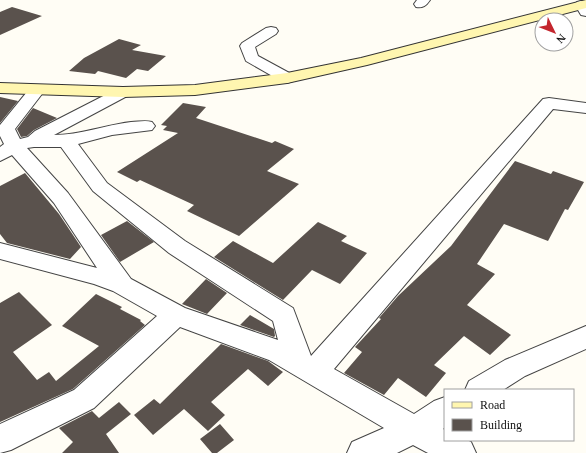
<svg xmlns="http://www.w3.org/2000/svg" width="586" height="453" font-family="'Times New Roman',serif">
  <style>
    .building { fill: #5a524d }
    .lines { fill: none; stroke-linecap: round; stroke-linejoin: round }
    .street-casing { stroke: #444; stroke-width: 2 }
    .secondary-casing { stroke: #333; stroke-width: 2 }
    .street { fill: #fff; fill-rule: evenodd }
    .secondary { fill: #fff6b0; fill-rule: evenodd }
  </style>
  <rect width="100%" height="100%" fill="#fffdf5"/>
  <!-- building -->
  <path class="building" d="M12,7l30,9 -42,19v-23z
    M119,39l22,6 -9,5 34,6 -18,15 -11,-2 -11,9 -28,-7 -3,3 -26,-3 15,-13z
    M0,97l18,4 -18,22z
    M183,103l23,4 -10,11 76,25 3,-2 19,8 -27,22 32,13 -60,52 -52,-25 7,-6 -54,-25 -3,2 -20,-10 61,-39 -15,-3 4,-4 -6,-1z
    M33,108l24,10 -23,12 -7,6 -6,1 -4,-8z
    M515,161l36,13 2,-3 31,11 -16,28 -3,-1 -17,32 -44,-17 -27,40 18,10 -28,31 44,30 -21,20 -26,-19 -30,29 12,8 -20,24 -28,-19 -14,17 -40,-22 18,-21 -7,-5 26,-28 -2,-1 19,-22 53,-50z
    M25,173l34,41 22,33 -11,12 -63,-16 -7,-9v-48z
    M127,221l27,21 -34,20 -19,-27z
    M318,222l29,14 -6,5 26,12 -27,31 -28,-14 -29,30 -69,-43 19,-16 40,22z
    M206,279l21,14 -20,21 -25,-10z
    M19,292l33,33 -39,27 24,28 12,-8 7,9 43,-35 -37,-20 34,-32 26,13 -2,2 21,11 -1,1 5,4 -72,64 -73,33v-119z
    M250,315l24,14 1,7 -1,1 -34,-12z
    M221,344l47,17 15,11 -15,14 -20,-17 -37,33 14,13 -17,16 -24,-22 -31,26 -19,-20 20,-16 6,5z
    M119,402l12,12 -25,20 13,19h-57l11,-11 -14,-14 33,-17 7,7z
    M220,424l14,16 -17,13h-5l-12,-14z"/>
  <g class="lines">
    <defs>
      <path id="street" d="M417,0h13c-4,6 -7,8 -14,7l-2,-3z
        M581,1l5,2v13l-5,-1 -6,-10 2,-3z
        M271,27l5,1 2,3 -2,3 -21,13 3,9 35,19 2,3 -2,3 -6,2 -6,-2 -35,-20 -6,-15 2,-3 24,-15z
        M37,85l6,2 2,3 -30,39 5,10 8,-2 7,-6 82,-42 6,-2 6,2 2,3 -2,3 -75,40c26,0 51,-10 77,-13 7,0 14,-2 21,0l3,4 -3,4 -40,5 -34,9 29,39 78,58 108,67 18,48 232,-257 6,-1 37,5v10l-33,-4 -219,260 80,45 20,-13 11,-4v30l-2,2 2,1v10h22l4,2 5,11h-48l-15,-8 -16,8h-50l5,-11 32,-14 -115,-68 -89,-33 -86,81 -83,42 -11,3v-29l74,-34 83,-74 -44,-25 -19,-7 -94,-25v-16l97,25 -43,-65 -42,-48 -12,6v-14l4,-3 -4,-8v-11l31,-38zM34,147h27l32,44 76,62 104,68 5,19 -93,-32 -54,-29 -63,-86 -41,-45z
        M586,326v23l-61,27 -22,14h-38l4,-9 36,-21z"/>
      <path id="secondary" d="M586,0v8l-219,57 -80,18 -92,12 -72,2 -123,-4v-10l123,4 72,-2 92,-12 74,-15z"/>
    </defs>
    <!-- street casing -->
    <use href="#street" class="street-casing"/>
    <!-- secondary casing -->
    <use href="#secondary" class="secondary-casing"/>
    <!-- street -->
    <use href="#street" class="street"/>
    <!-- secondary -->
    <use href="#secondary" class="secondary"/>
  </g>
  <!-- legend -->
  <rect x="444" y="389" width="130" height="52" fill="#ffffff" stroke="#a0a0a0"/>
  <rect x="452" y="402" width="20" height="6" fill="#fff6b0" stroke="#a0a0a0"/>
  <text x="480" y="409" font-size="12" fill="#111111">Road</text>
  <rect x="452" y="419" width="20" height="12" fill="#5a524d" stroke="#a0a0a0"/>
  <text x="480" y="429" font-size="12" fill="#111111">Building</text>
  <!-- north arrow -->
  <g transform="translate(554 32) rotate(133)"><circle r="19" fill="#ffffff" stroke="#a0a0a0"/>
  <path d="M0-3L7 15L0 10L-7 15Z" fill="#c4262e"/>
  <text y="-6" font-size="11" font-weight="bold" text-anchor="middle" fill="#111111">N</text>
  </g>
</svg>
